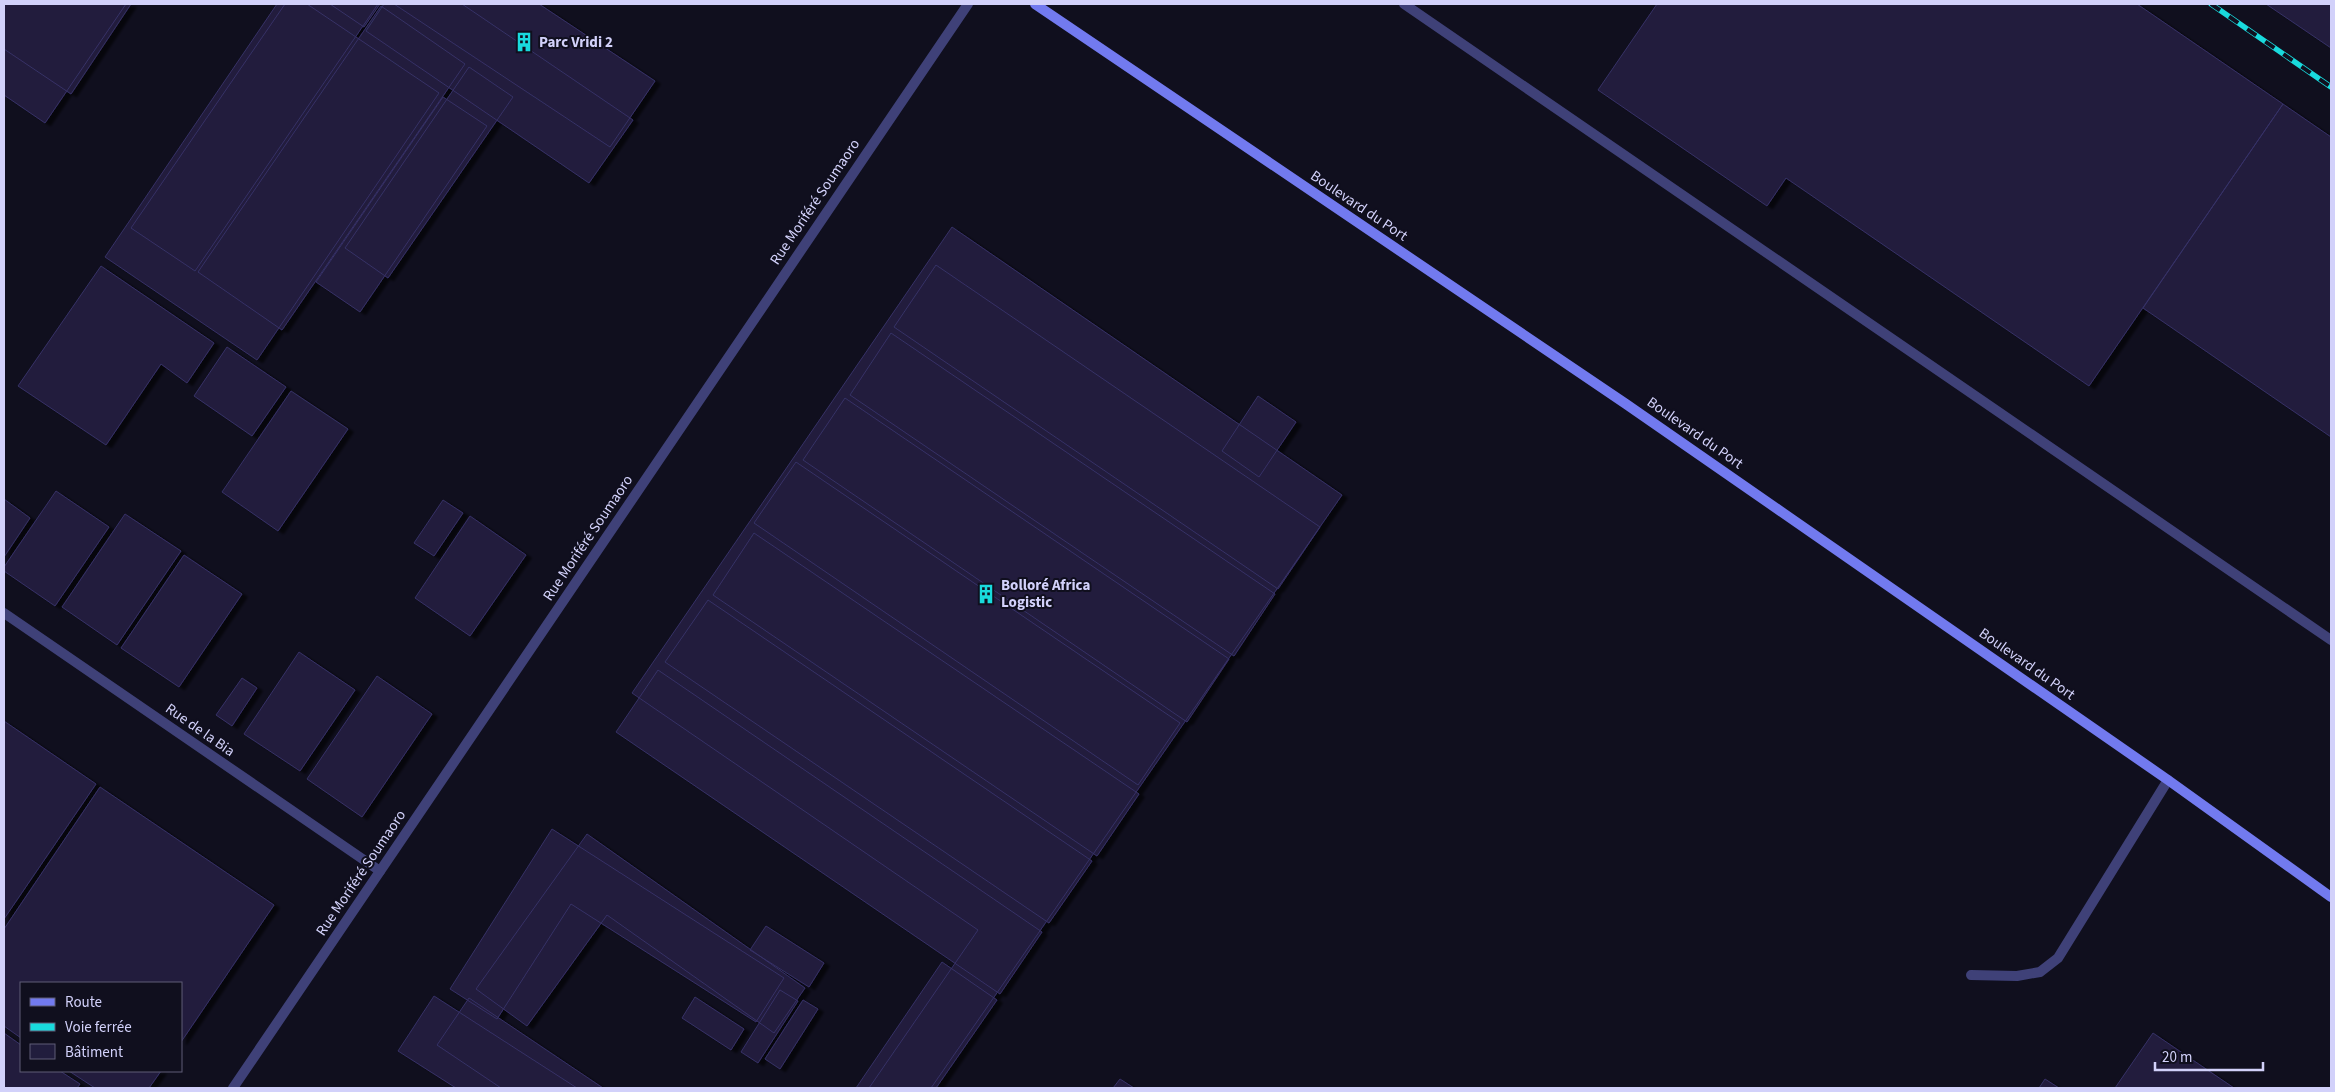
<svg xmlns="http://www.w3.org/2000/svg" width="2335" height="1092" font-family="'Source Sans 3',sans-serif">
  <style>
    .building { fill: #211d3d; stroke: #373166; filter: url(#shadow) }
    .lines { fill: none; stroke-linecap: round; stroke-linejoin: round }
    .service { stroke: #3f4178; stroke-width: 10 }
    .minor { stroke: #3f4178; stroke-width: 10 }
    .tertiary { stroke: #3f4178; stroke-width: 10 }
    .secondary { stroke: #727aef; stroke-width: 10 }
    .rail-casing { stroke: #19dadd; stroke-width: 5.5 }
    .rail { stroke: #100f1e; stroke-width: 4; stroke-dasharray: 11; stroke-linecap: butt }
    .labels { text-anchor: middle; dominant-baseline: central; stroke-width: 4; stroke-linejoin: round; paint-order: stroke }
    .poi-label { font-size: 15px; font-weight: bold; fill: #d2d1fa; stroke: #100f1e; text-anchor: start }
    .street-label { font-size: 15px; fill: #d2d1fa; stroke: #100f1e }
  </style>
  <defs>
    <filter id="shadow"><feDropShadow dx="5.5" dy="3" stdDeviation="1" flood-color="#0009"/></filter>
  </defs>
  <rect width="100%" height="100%" fill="#100f1e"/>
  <!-- building -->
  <path class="building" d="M4,4h127l-60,90 -67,-45z
    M4,4h122l-81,119 -41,-28z
    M277,4h30l132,89 -182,267 -152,-103z
    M285,4h93l-183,267 -64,-43z
    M330,4h50l-16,23z
    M384,4h78l171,116 -44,63 -223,-152z
    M394,4h145l116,77 -45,66z
    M1657,4h480l146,100 -194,282 -303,-208 -19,28 -169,-116z
    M2266,4h65v44z
    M381,6l84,58 -183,266 -84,-58z
    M469,67l44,30 -125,181 -43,-30z
    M443,97l44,29 -127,186 -44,-30z
    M2283,104l48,33v300l-188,-129z
    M952,227l390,268 -411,593h-62l109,-158 -346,-237z
    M936,265l384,262 -42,62 -384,-262z
    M101,266l113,77 -27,40 -26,-19 -55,81 -88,-59z
    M891,333l384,261 -41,62 -384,-261z
    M227,347l59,40 -34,49 -58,-40z
    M291,391l57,38 -70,102 -56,-39z
    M1258,396l38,26 -37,55 -37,-26z
    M845,398l384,261 -42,63 -384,-262z
    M796,462l384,261 -42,62 -384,-262z
    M56,491l53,36 -54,79 -51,-35v-4z
    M4,499l26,19 -26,39z
    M443,500l20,13 -29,43 -20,-13z
    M125,514l56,37 -64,94 -55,-38z
    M470,516l56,39 -56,81 -55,-38z
    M754,533l385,261 -42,62 -384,-261z
    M184,555l58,39 -63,93 -58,-39z
    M708,600l384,261 -43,62 -384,-261z
    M299,652l56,38 -55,81 -56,-37z
    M658,670l384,262 -42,62 -384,-262z
    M377,676l55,38 -70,103 -55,-38z
    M242,678l15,10 -25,38 -16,-11z
    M4,721l92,63 -92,135z
    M100,787l174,118 -93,137v-59h-160v55l-17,-12v-97z
    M552,829l232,149 -28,44 -185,-118 -74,115 -47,-30z
    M587,834l218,154 -31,45 -167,-118 -80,111 -51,-37z
    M766,926l58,37 -15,24 -59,-37z
    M942,962l55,38 -61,88h-80z
    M780,990l18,11 -40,62 -17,-11z
    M434,996l143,92h-121l-58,-37z
    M695,997l49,32 -13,21 -49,-32z
    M469,998l134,90h-102l-64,-43z
    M803,1000l15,9 -38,60 -15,-10z
    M4,1033l17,12v26h39l20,13 -3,4h-73z
    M2153,1033l81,55h-119z
    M69,1071h92l-12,17h-54z
    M1120,1079l14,9h-21z
    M2045,1079l14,9h-20z"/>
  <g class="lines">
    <!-- service -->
    <path class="service" d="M1404,4l927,636
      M1971,975l46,1 23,-4 18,-14 110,-178"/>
    <!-- minor -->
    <path class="minor" d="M4,613l376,258"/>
    <!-- tertiary -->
    <path class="tertiary" d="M233,1088l735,-1084"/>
    <!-- secondary -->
    <path class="secondary" d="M1035,4l591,400 542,376 163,117"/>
    <defs>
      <path id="rail" d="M2211,4l120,83"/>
    </defs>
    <!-- rail casing -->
    <use href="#rail" class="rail-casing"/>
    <!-- rail -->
    <use href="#rail" class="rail"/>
  </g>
  <!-- icons -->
  <defs>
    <symbol id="building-bare" viewBox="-9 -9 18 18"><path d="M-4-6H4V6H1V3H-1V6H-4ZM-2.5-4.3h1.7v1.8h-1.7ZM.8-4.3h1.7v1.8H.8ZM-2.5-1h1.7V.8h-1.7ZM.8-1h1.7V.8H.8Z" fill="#19dadd" stroke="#100f1e" stroke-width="2.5" paint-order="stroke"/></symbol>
  </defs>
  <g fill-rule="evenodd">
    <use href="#building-bare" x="510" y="28" width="28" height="28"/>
    <use href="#building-bare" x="972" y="580" width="28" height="28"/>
  </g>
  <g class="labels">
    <!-- poi labels -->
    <g class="poi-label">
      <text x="539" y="42">Parc Vridi 2</text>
      <text x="1001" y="585">Bolloré Africa<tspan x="1001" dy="17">Logistic</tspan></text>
    </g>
    <!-- street labels -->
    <g class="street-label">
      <text transform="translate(815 202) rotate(-56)">Rue Moriféré Soumaoro</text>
      <text transform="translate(1359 206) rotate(34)">Boulevard du Port</text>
      <text transform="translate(1695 433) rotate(35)">Boulevard du Port</text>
      <text transform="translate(588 538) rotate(-56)">Rue Moriféré Soumaoro</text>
      <text transform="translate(2027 664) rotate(35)">Boulevard du Port</text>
      <text transform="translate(200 730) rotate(35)">Rue de la Bia</text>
      <text transform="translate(361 873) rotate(-56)">Rue Moriféré Soumaoro</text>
    </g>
  </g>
  <!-- border -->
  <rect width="2335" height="1092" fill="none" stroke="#d2d1fa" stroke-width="10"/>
  <!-- legend -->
  <rect x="20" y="982" width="162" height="90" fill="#100f1e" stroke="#5e5d76"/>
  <rect x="30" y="998" width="25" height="8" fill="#727aef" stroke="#5e5d76"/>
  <text x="65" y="1007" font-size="15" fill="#d2d1fa">Route</text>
  <rect x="30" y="1023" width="25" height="8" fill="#19dadd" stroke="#5e5d76"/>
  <text x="65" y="1032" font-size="15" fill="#d2d1fa">Voie ferrée</text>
  <rect x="30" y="1044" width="25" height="15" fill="#211d3d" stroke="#5e5d76"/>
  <text x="65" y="1057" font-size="15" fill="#d2d1fa">Bâtiment</text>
  <!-- scale -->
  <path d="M2155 1062v8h108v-8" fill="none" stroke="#d2d1fa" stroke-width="2.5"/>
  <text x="2162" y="1062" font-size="15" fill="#d2d1fa" stroke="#100f1e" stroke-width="4" paint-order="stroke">20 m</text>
</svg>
